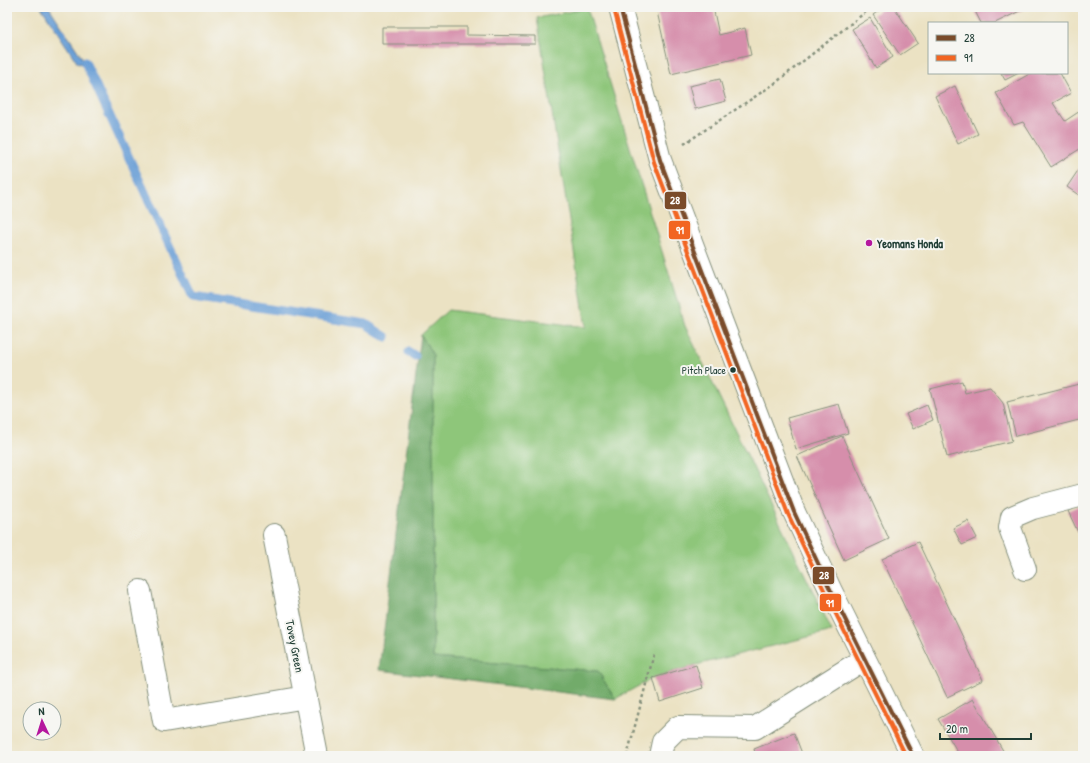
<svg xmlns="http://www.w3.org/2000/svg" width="1090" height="763" font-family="'Patrick Hand',sans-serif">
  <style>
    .green { fill: #8ec67a; stroke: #568257 }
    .forest { fill: #72ab6a; stroke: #48744f }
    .water { fill: #689dd5; stroke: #446d84 }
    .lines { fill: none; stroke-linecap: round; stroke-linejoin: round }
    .stream { stroke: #689dd5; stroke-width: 9 }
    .building { fill: #d68eab }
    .minor-casing { stroke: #85907c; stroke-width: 24 }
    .major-casing { stroke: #85907c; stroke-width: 24 }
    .path { stroke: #85907c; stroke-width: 2.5; stroke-dasharray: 3 3; stroke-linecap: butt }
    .minor { stroke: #fff; stroke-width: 22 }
    .major { stroke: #fff; stroke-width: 22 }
    .bus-1-casing { stroke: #f6f6f2; stroke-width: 7 }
    .bus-2-casing { stroke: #f6f6f2; stroke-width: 7 }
    .bus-1 { stroke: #7a4b2a; stroke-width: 4 }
    .bus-2 { stroke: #f26522; stroke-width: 4 }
    .poi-dot { fill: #b5179e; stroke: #f6f6f2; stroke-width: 1.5 }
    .bus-dot { fill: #1f3d34; stroke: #f6f6f2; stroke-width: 1.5 }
    .labels { text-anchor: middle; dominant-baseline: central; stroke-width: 4; stroke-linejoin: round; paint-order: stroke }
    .bus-label { font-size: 11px; fill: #1f3d34; stroke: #f6f6f2; text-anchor: end }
    .poi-label { font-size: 12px; font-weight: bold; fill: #1f3d34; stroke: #f6f6f2; text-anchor: start }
    .street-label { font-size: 12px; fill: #1f3d34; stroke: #f6f6f2 }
    .line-badge { stroke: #f6f6f2; stroke-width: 1.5 }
    .badge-label { font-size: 11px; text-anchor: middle; font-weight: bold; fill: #fff }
  </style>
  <rect width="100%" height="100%" fill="#f6f6f2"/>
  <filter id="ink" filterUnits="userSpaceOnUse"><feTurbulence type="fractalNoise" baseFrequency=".025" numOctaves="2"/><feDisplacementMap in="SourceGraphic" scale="8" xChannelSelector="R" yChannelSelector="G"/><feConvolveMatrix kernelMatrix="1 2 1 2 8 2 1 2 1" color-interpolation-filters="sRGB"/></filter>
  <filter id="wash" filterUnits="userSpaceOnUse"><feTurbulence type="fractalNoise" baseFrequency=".012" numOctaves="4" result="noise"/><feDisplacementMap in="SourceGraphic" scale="16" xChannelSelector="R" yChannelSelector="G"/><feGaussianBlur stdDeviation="0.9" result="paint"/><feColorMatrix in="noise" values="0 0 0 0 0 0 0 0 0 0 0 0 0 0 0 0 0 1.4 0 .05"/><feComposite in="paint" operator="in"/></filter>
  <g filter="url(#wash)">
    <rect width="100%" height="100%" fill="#ebe2c3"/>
    <!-- green -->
    <path class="green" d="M587,8l98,318 147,305 -136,34 -43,13 -38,21 -17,-28 -165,-13v-303l-12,-20 27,-25 138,17 -49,-309z"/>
    <!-- forest -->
    <path class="forest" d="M421,335l12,20v303l165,13 17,28 -236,-29z"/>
    <!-- water -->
    <path class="water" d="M41,7h8l36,55 -7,2z"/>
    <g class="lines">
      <!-- stream -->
      <path class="stream" d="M85,62l108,235 173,27 20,13
        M409,352l6,4"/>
    </g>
    <g id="blocks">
      <!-- building -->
      <path class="building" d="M656,7h57l6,28 26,-7 6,27 -80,19z
        M884,7h10l24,36 -18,12 -27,-40z
        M973,7h55l-33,16h-14z
        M870,18l23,39 -17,11 -24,-39z
        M382,27h85v8l68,1v8h-153z
        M1001,73h18l-14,7z
        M1031,73h29l11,20 -18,10 12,18 18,-12v38l-32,20 -28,-45 -9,3 -18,-32z
        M720,79l6,22 -31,8 -6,-23z
        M955,86l23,48 -20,10 -23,-48z
        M1083,163v35l-16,-11z
        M962,381l3,12 25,-6 13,16 9,38 -65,16 -17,-68z
        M1083,383v36l-67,17 -9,-34z
        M839,404l9,29 -52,16 -9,-31z
        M927,405l6,15 -20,9 -7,-15z
        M842,436l47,103 -45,21 -47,-104z
        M1083,504v39l-15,-32z
        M968,521l9,17 -15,7 -9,-17z
        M918,542l65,138 -36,17 -65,-138z
        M696,665l7,23 -43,14 -7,-24z
        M973,699l32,55 -3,2h-42l-22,-37z
        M794,733l9,23h-47l-2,-7z"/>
    </g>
  </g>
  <g filter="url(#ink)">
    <use href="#blocks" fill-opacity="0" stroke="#85907c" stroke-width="1"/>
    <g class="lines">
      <defs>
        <path id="minor" d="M274,535l43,221
          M1025,569l-15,-41 2,-11 21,-9 50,-13
          M140,591l24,130 142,-24
          M660,756l3,-14 15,-15 77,1 109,-69"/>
        <path id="major" d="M620,7l40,153 134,352 36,77 83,167"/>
      </defs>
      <!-- minor casing -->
      <use href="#minor" class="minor-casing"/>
      <!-- major casing -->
      <use href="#major" class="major-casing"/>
      <!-- path -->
      <path class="path" d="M684,144l90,-60 98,-77
        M627,756l27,-102"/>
      <!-- minor -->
      <use href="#minor" class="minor"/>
      <!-- major -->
      <use href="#major" class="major"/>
      <defs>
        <path id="bus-1" d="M620,7l40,153 134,352 36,77 83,167"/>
        <path id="bus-2" d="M614,9l40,153 134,352 37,78 81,164"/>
      </defs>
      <!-- bus-1 casing -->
      <use href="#bus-1" class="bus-1-casing"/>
      <!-- bus-2 casing -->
      <use href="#bus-2" class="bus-2-casing"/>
      <!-- bus-1 -->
      <use href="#bus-1" class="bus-1"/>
      <!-- bus-2 -->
      <use href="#bus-2" class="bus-2"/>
    </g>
  </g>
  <!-- markers -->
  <circle class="poi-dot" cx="869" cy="243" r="4"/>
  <circle class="bus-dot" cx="733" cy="370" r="3.5"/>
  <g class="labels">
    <!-- bus labels -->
    <g class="bus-label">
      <text x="726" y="370">Pitch Place</text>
    </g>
    <!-- poi labels -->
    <g class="poi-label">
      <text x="877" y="243">Yeomans Honda</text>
    </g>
    <!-- street labels -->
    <g class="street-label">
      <text transform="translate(295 646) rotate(79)">Tovey Green</text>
    </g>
  </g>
  <g class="line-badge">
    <rect x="664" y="191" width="23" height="19" rx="4" fill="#7a4b2a"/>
    <rect x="668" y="220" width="23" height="20" rx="4" fill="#f26522"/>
    <rect x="812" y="566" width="23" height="19" rx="4" fill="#7a4b2a"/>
    <rect x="819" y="593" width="23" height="19" rx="4" fill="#f26522"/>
  </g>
  <g class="badge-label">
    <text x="675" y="204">28</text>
    <text x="680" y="234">91</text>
    <text x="824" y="579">28</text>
    <text x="830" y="607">91</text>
  </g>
  <!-- margin -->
  <rect width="1090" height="763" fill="none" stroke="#f6f6f2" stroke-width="24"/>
  <!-- legend -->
  <rect x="928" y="22" width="140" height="52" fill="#f6f6f2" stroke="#a0aca6"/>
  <rect x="936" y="35" width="20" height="6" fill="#7a4b2a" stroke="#a0aca6"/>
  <text x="964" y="42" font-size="12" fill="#1f3d34">28</text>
  <rect x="936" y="55" width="20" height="6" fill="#f26522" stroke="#a0aca6"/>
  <text x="964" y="62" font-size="12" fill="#1f3d34">91</text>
  <!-- north arrow -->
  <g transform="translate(42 721) rotate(356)"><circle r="19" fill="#f6f6f2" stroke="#a0aca6"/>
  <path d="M0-3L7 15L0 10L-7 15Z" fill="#b5179e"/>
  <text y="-6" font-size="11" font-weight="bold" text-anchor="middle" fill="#1f3d34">N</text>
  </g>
  <!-- scale -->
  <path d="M940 733v6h91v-6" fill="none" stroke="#1f3d34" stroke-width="2"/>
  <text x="946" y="733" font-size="12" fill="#1f3d34" stroke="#f6f6f2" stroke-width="3" paint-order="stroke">20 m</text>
</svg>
